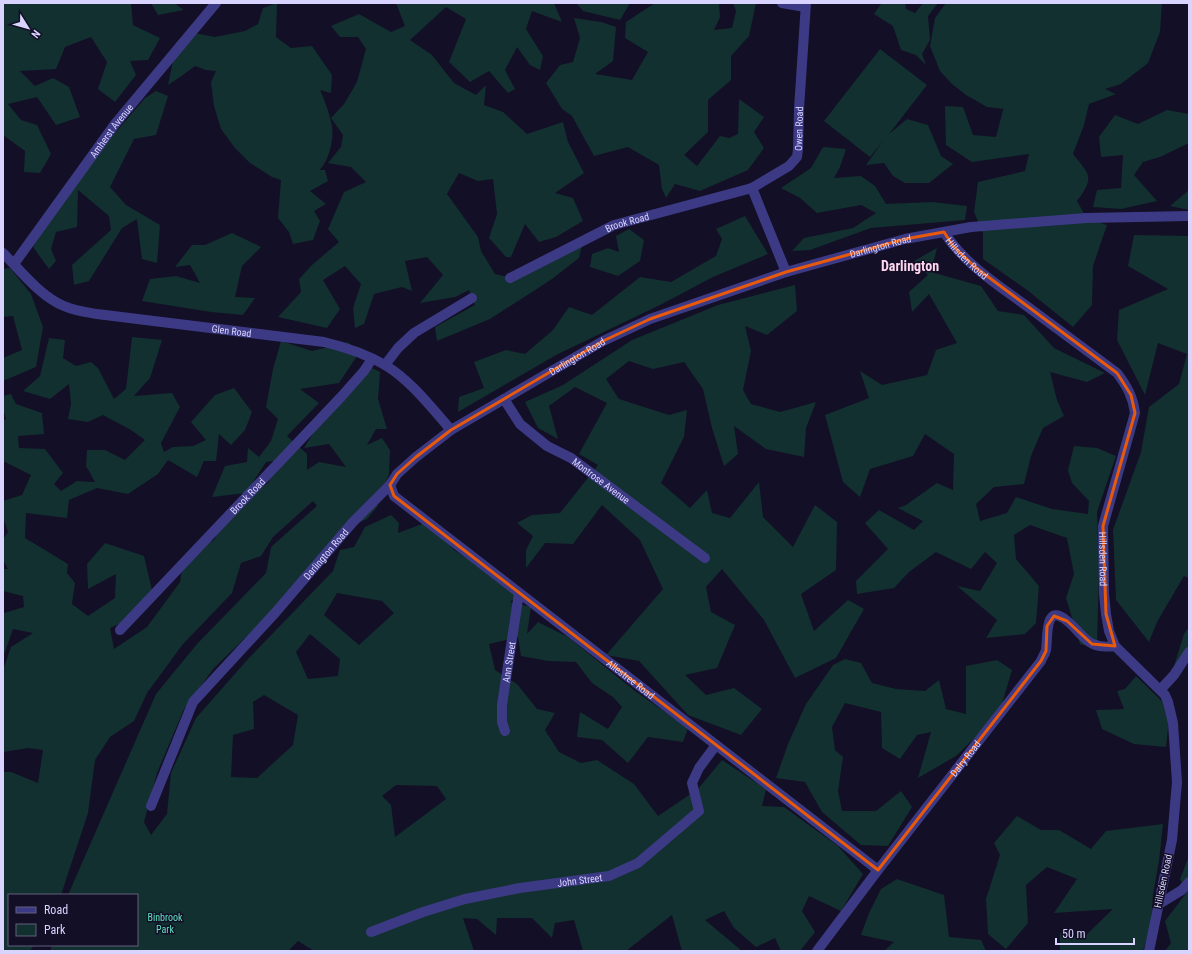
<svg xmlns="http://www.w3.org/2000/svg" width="1192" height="954" font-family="'Roboto Condensed',sans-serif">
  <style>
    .green { fill: #12302f; fill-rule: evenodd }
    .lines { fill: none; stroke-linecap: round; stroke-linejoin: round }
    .minor { stroke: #3d3a85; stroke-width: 10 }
    .marked { fill: none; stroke: #e8590c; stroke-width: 3; stroke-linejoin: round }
    .labels { text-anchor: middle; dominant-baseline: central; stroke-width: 3; stroke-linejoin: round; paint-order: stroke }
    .street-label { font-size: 10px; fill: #d9d4ff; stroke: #130f26 }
    .park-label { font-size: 10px; fill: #5fe0c0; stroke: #130f26 }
    .district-label { font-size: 14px; font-weight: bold; fill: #ffd6f0; stroke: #130f26 }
  </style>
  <rect width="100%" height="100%" fill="#130f26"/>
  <!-- green -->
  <path class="green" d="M3,3h128l2,22 27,13 -12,22 -18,1 6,14 -21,27 -17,-13 9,-27 -16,-25 -26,10 -9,22 -36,2 15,15 18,-8 16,9 11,30 -24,8 -19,-28 -29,7 13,16 16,5 14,29 -11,19 -16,-1 1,-21 -22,-16z
    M151,3h23l10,7 -26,5z
    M277,3l-1,34 15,11 21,-2 20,29 -1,18 -11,-3c4,8 11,28 12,36 2,12 -3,36 -13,44h6l3,11 -18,10 16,13 -12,7 6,10 -7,19 -20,4 -4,-12 -11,-14 3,-38 3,1 -12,-4 -22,-14 -15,-15 -14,-19 -7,-23 -3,-24 5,-11 -10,-1 -11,-4 -15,11 -12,8 9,-44 12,-9 26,5 30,-6 13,-7 5,-16z
    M396,3h158l8,19 -30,-11 -6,18 17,27 -3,14 -10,-5 -13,-18 -12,23 10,19 -7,4 -19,-22 -19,11 -21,-20 17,-43 -20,-12 -36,33 22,15 22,28 22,12 10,-10 -2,20 19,7 24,22 36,-12 5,20 16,31 -29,20 18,5 10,23 -27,16 -17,5 -14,-18 -14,33h-5l-17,-19 8,-24 -4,-35 -15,2 -19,-8 -12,21 31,43 3,14 14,23 17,4 71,-37 -4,17 -27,21 -62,40 -53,22 -2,-14 40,-22 -6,-15 -14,7 -35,6 23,-28 -16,-18 -22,4 7,30 -10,-4 -28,7 -10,30 -9,4 -2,-20 8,-24 -16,-18 -22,14 17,29 -13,19 -49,-11 23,-25 -2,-13 13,-14 27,-23 -11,-13 16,-37 22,-10 -15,-15 -23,-4 13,-16 2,-12 -12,-17 13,-14 13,-22 9,-33 -8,-12h-18l-9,-11 28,-12 32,18 14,-6z
    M576,3h54l-10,17 -37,-9z
    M655,3h64l1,14 -6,13 18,-2 4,-17 -3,-8h23l-7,33 -18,20v24l-23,20v32l-24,23 13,11 23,-30 9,2 9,-4 1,-35 25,18 -10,15 10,16 -16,22 -48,21 -25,-7 -9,14 -4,-9 -3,-24 -31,-18 -34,9 -22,-40 -10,-7 -16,-26 14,-18 13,-3 7,-24 -6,-20 27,4 15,5 -3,34 -18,13 37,6 16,-28 -23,-14 1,-16z
    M880,3h25l1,6 9,4 8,-10h15l-10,13 2,24 -8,14 4,11 -10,-10 -15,-5 -8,-24 -19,-12 7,-10z
    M946,3h216l-2,29 -12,31 -27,21 -16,5 11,5 -27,10 -5,21 -11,29c17,21 22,23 4,47l10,18 20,6 -14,41 -1,39 -19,22 -46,-37 -44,-31v-26l-9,-21 4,-30 47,-11 4,-17 -57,8 -26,-17 -1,-39 18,1 10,28 23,2 7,-27 1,-1 -17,-2 -21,-12 -14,-11 -12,-13 -10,-25 5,-28z
    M880,49l47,36 -38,49 18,-15 21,6 13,31 12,8 -24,19h-24l-12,-7 -9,-13 -18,2 17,-24 -13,16 -46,-36z
    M156,91l12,5 -12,39 -22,4 -24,48 16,18 34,20 -3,38 -15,-4 -5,-40 -15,9 -33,53 -15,4 -2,-20 39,-35 -2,-14 -31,-26 -1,37 -21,5 -5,17 5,12 -7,8 -16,-22c26,-56 73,-102 112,-149z
    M1167,110l22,4v29l-29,14 -17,5 -9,13 23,26 -36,8 -28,-2 4,-17 24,-2 2,-33 -22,2 -2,-20 16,-22 23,9z
    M823,147l23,2 -6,18 -6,11 27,-2 14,10 11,18 46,-2 35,4 -2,14 -94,8 -61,22 -18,1 12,-13 49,-10 23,-15 -15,-8 -44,8 -17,-15 -19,-10 30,-20z
    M1189,190v20l-19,-4z
    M745,216l23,38 -55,23 -51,27 -106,51 -98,57 1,-15 25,-9 -10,-26 32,-12 19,4 28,-24 16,-23 23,8 48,-38 31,5 45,-26 6,-17 -6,-10z
    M629,229l15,11 -4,21 -22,15 -28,-9 2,-13 16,-6 11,4 -3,-16z
    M232,233l29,14 -19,19 -7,31 20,1 -12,17 -32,-3 -69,-11 8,-22 26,-3 24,7 -10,-18 -15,2 17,-22h13z
    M1134,235l55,1v342l-5,-2 -27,46 -8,20 -33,-42 -3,-70 28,-78 8,-45 30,-23 8,-30 -29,-11 -13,52 -28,-55 2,-30 49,-21 -40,-23z
    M937,248l-6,24 50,14 17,25 26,4 30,33 51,25 -18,9 -37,-10 7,28 7,16 -21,12 -12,28 -7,28 -30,3 -18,17 4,17 27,-8 9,-16 36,12 36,5 1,-13 -17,-18 -4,-13 6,-24 23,2 19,8 -19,56 2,55 -2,81 -17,-4 -14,-46 8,-24 -7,-36 -37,-13 -16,10 2,24 23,27 -3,37 -11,11 -39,4 11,-18 -40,-34 23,5 17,-28 -12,-11 -14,17 -35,-17 -27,20 -15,16 -37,6 -1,-13 32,-32 -23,-26 14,-13 35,20 9,-9 -25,-13 8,-3 31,-22 16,7 1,-36 -29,-20 -12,22 -43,13 -10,28 -17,-15 -18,-67 44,-17 -9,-27 22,14 45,-10 9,-25 21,-7 -28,-49 -17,18 -3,-20 19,-17 -14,-14z
    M10,268l21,26 12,33 -7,40 -33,14v-23l19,-8 -9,-34 -10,1v-48z
    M795,285l2,26 -30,24 -22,-9 6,25 -8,39 8,14 29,8 36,-10 -10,26 -2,29 -38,-8 -32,-23 4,28 -14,12 -12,-38 -9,-39 -19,-27 -31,7 -24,-8 -23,18 13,20 50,16 18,-5 -3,27 -23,46 29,25 17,-18 5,23 18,5 29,-36 4,35 30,30 22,-42 22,17 -1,48 -35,24 13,37 34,-31 16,9 -28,49 -41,20 -31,-58 -42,-51 -16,18 5,25 24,13 -18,43 -32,7 21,20 28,-7 28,21 -21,26 -53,-20 -49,-54 -33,-6 57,-66 -23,-49 -38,-35 -29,39 -28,-1 -19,25v-18l7,-14 -16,-13 15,-8 28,-2 38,-48 -19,-11 28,-51 -32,-16 -26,19 9,33 -20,-11 -13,-26 38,-17 69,-45 86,-35z
    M132,337l30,3 -12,38 -16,18 38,-3 8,14 -19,36 3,9 9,-5 20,-1 13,-6 -15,-18 24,-27 19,-7 18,24 -7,18 -14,15 -12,-11 -3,27h-12l-7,16 -29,-17 -10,14 -30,20 -31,-6 -28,12 -2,18 -41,-5 -1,25 43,26 -1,9 8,10 -3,21 16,12 27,-18 1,-24 -28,15 -1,-25 18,-21 39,13 10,43 -13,15 -31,14 4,21 33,-22 33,-45 4,-25 30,-17 15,-28 39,-29 14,-23 -16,2 -20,31 -34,4 13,-31 22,-4 1,-14 11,9 12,-16 7,-22 -12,-12 7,-38 8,-28 31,10 36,-9 11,11 -20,30 -39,6 19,14 -32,33 20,18v16l12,-8 27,5 -17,-23 -25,4 23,-37 45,-43 8,4 -2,27 9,30h-11l-9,16 15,-7 8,12 -1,24 -12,33 -10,12 -23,10 -67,78 -63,61 -30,41 -27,64 -13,49 7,13 16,-21 4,-41 25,-55 52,-59 85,-88 7,-21 14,-3 11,-20 26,-12 8,8 -1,10 29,-11 27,28 33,21 31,24 -8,7 21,5 -4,27 11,-12 30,15 67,54 53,37 -5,14 -35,-5 -20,26 -26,-23 -25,-3 3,-25 28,17 14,-22 -9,-10 -21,-14 -16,-21 -28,-1 -27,-5 -3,-19 -29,7 6,26 22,14 20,25 18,4 -10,17 14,22 22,11 16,-3 37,24 24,32 40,-27 24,-29 44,29 -4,17 22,1 54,39 25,28 -22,37 -32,-15 -7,15 13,21 -15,19h-19l-6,-13 -19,9 -22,-19 -10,-17 -19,9 37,31h-60l-10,-36 -46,36h-43l-9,-31 -19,3 -3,15 -20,-20h-35l-1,17 -19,-16 -14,-1 11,33h-160l-16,-10 -10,10h-238l2,-6h85v-50h-69l88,-201 41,-50 69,-71 5,-26 46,-41 -4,-5 -40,36 -12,19 -20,7 -9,30 -49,51 -36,49 -13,28 -24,16 -15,23 -7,53 -27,82h-52v50h25l-4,6h-27v-179h8l27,11 5,-33 -15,-2 -25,4v-82l8,-23 22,-14 -20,-4 -8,23 -2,1v-38l1,-2 20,-6 -1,-11 -20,-5v-22h5l-5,-9v-21l5,-7 -5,-15v-16l19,-6 9,-20 -28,-14v-41l3,-1 -3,-10v-13l8,-2 5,10 26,9 2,21 -26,2 1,12 26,1 18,24 -9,11 7,7 16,-10 18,1 -9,-16 1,-16h18l20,10 20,-20 -14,-10 -28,-15 -15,7 -20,-3 3,-15 -2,-20 -19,15 -27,-8 17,-15 9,-38 16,2 -2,18 13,8 15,-4 7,6 16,31 12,-10zM337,593l45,8 12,12 -35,32 -35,-30zM310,634l30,25 -2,17 -30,3 -12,-27zM264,695l34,20 -5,30 -36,33 -26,-1 2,-42 21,-6 -1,-27zM396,785l41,1 9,13 -51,38 -4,-32 -9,-9z
    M1189,627v26l-15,13 10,-32z
    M845,659l16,4 11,20 24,6 29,2 14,-11 7,29 20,5v-48l31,-6 15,10 -13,44 -43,42 -38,22 13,-46 -14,3 -17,24 -18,-11 -1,-36 -36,-9 -13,24 3,23 8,7 -5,34 4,20h34l25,-20 11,16 -24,39 -27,-1 -39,-33 -17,-30 -29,-4 12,-34 18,-40 27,-39z
    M1136,676l34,33 -4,38 -32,-3 -32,-15 -6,-19 28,-1 -7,-18 8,-2z
    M1017,816l24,14h18l32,19 15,-18 57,-7 -4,37 -6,33 -2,30 -8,27h-83v-18l22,6 31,-30 -59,4 23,-34 -30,-12 -21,18 2,38 -22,26 -18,-15 -2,-35 14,-44 -6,-12z
    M1189,856v95h-24l6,-8 -6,-22 22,-29 -7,-13z
    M897,879l47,16 5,42 32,3 5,11h-102l10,-9 -33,-7 8,-22 12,-24z"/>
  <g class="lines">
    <!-- minor -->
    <g class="minor">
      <path d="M782,3l23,4"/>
      <path d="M752,188l34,84"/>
      <path id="s1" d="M944,232c20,32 54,53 84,75 30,22 59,44 89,66 10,13 16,24 18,40l-32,113 1,68 2,20 3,17 6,15 50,49 3,7 5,21 4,59 -5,58 -23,111"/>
      <path id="s2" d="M3,253c18,18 37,43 61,53 11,5 22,6 33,8l227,28c21,5 42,12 61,23 25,15 46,42 66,65"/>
      <path id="s3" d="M14,264l101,-140 101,-121"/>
      <path id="s4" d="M510,278l104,-53 138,-37 37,-22 8,-9 1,-8 1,-40 7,-106"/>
      <path d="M385,365l13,-17 16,-15 58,-35"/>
      <path id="s5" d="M504,399l16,25 27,22 24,12 134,100"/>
      <path id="s6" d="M390,485l4,11 484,374"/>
      <path id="s7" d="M120,630l221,-233 23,-26 8,-12"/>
      <path d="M1161,689l13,-14 15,-23"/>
      <path id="s8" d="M505,731l-3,-9v-17l17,-112"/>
      <path id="s9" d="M151,806l42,-104 82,-89 78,-91 37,-37 7,-11 19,-17 35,-27 152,-89 47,-22 136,-47 119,-33 66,-12 115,-9 103,-2"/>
      <path d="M1159,904l23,-14 7,-8"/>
      <path id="s10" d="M371,932l52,-20 42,-13 55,-11 89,-12 29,-13 61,-52 -7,-28 7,-15 17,-23"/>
      <path id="s11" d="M817,951l61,-81 163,-209c1,-3 4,-7 5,-11 2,-11 -2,-48 20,-30 19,15 20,30 49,26"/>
    </g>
  </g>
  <!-- marked area -->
  <path class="marked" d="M944,232l9,14 22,21 142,106 14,22 4,18 -32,113 3,88 9,32 -23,-2 -25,-23 -13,-5 -7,10 -1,25 -5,10 -163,209 -484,-374 -4,-11 7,-11 19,-17 35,-27 152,-89 47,-22 136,-47 119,-33z"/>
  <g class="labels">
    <!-- street labels -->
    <g class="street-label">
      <text stroke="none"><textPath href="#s4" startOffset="343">Owen Road</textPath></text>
      <text stroke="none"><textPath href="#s3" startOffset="165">Amherst Avenue</textPath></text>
      <text stroke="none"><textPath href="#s4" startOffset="130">Brook Road</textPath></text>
      <text stroke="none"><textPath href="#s9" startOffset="958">Darlington Road</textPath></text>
      <text stroke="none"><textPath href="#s1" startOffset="35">Hillsden Road</textPath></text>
      <text stroke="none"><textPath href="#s2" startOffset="251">Glen Road</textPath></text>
      <text stroke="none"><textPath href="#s9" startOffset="634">Darlington Road</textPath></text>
      <text stroke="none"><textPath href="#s5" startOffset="129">Montrose Avenue</textPath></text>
      <text stroke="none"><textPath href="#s7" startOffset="185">Brook Road</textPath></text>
      <text stroke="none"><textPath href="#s9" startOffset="311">Darlington Road</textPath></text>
      <text stroke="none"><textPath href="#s1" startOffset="419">Hillsden Road</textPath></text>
      <text stroke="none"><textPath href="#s8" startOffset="70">Ann Street</textPath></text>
      <text stroke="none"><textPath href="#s6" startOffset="311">Allestree Road</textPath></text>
      <text stroke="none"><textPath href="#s11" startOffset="243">Dalry Road</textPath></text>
      <text stroke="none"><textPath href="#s10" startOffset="216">John Street</textPath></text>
      <text transform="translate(1163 881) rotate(-78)">Hillsden Road</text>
    </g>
    <!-- park labels -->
    <g class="park-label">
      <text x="165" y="917">Binbrook<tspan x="165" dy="12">Park</tspan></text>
    </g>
    <!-- district labels -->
    <g class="district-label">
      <text x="910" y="266">Darlington</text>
    </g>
  </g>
  <!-- border -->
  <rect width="1192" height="954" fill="none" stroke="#d9d4ff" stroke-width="8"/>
  <!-- legend -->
  <rect x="8" y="894" width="130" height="52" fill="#130f26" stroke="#625e7d"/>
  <rect x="16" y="907" width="20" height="6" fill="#3d3a85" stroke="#625e7d"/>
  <text x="44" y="914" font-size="12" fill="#d9d4ff">Road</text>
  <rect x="16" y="924" width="20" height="12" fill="#12302f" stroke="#625e7d"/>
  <text x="44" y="934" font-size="12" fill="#d9d4ff">Park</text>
  <!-- north arrow -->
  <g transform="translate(28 28) rotate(127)" stroke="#130f26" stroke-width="3" paint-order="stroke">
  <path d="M0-3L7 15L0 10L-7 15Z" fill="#d9d4ff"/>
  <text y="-6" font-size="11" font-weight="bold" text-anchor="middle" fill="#d9d4ff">N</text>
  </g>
  <!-- scale -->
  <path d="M1056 938v6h78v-6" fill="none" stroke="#d9d4ff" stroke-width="2"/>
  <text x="1062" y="938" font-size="12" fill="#d9d4ff" stroke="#130f26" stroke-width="3" paint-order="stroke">50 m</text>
</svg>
